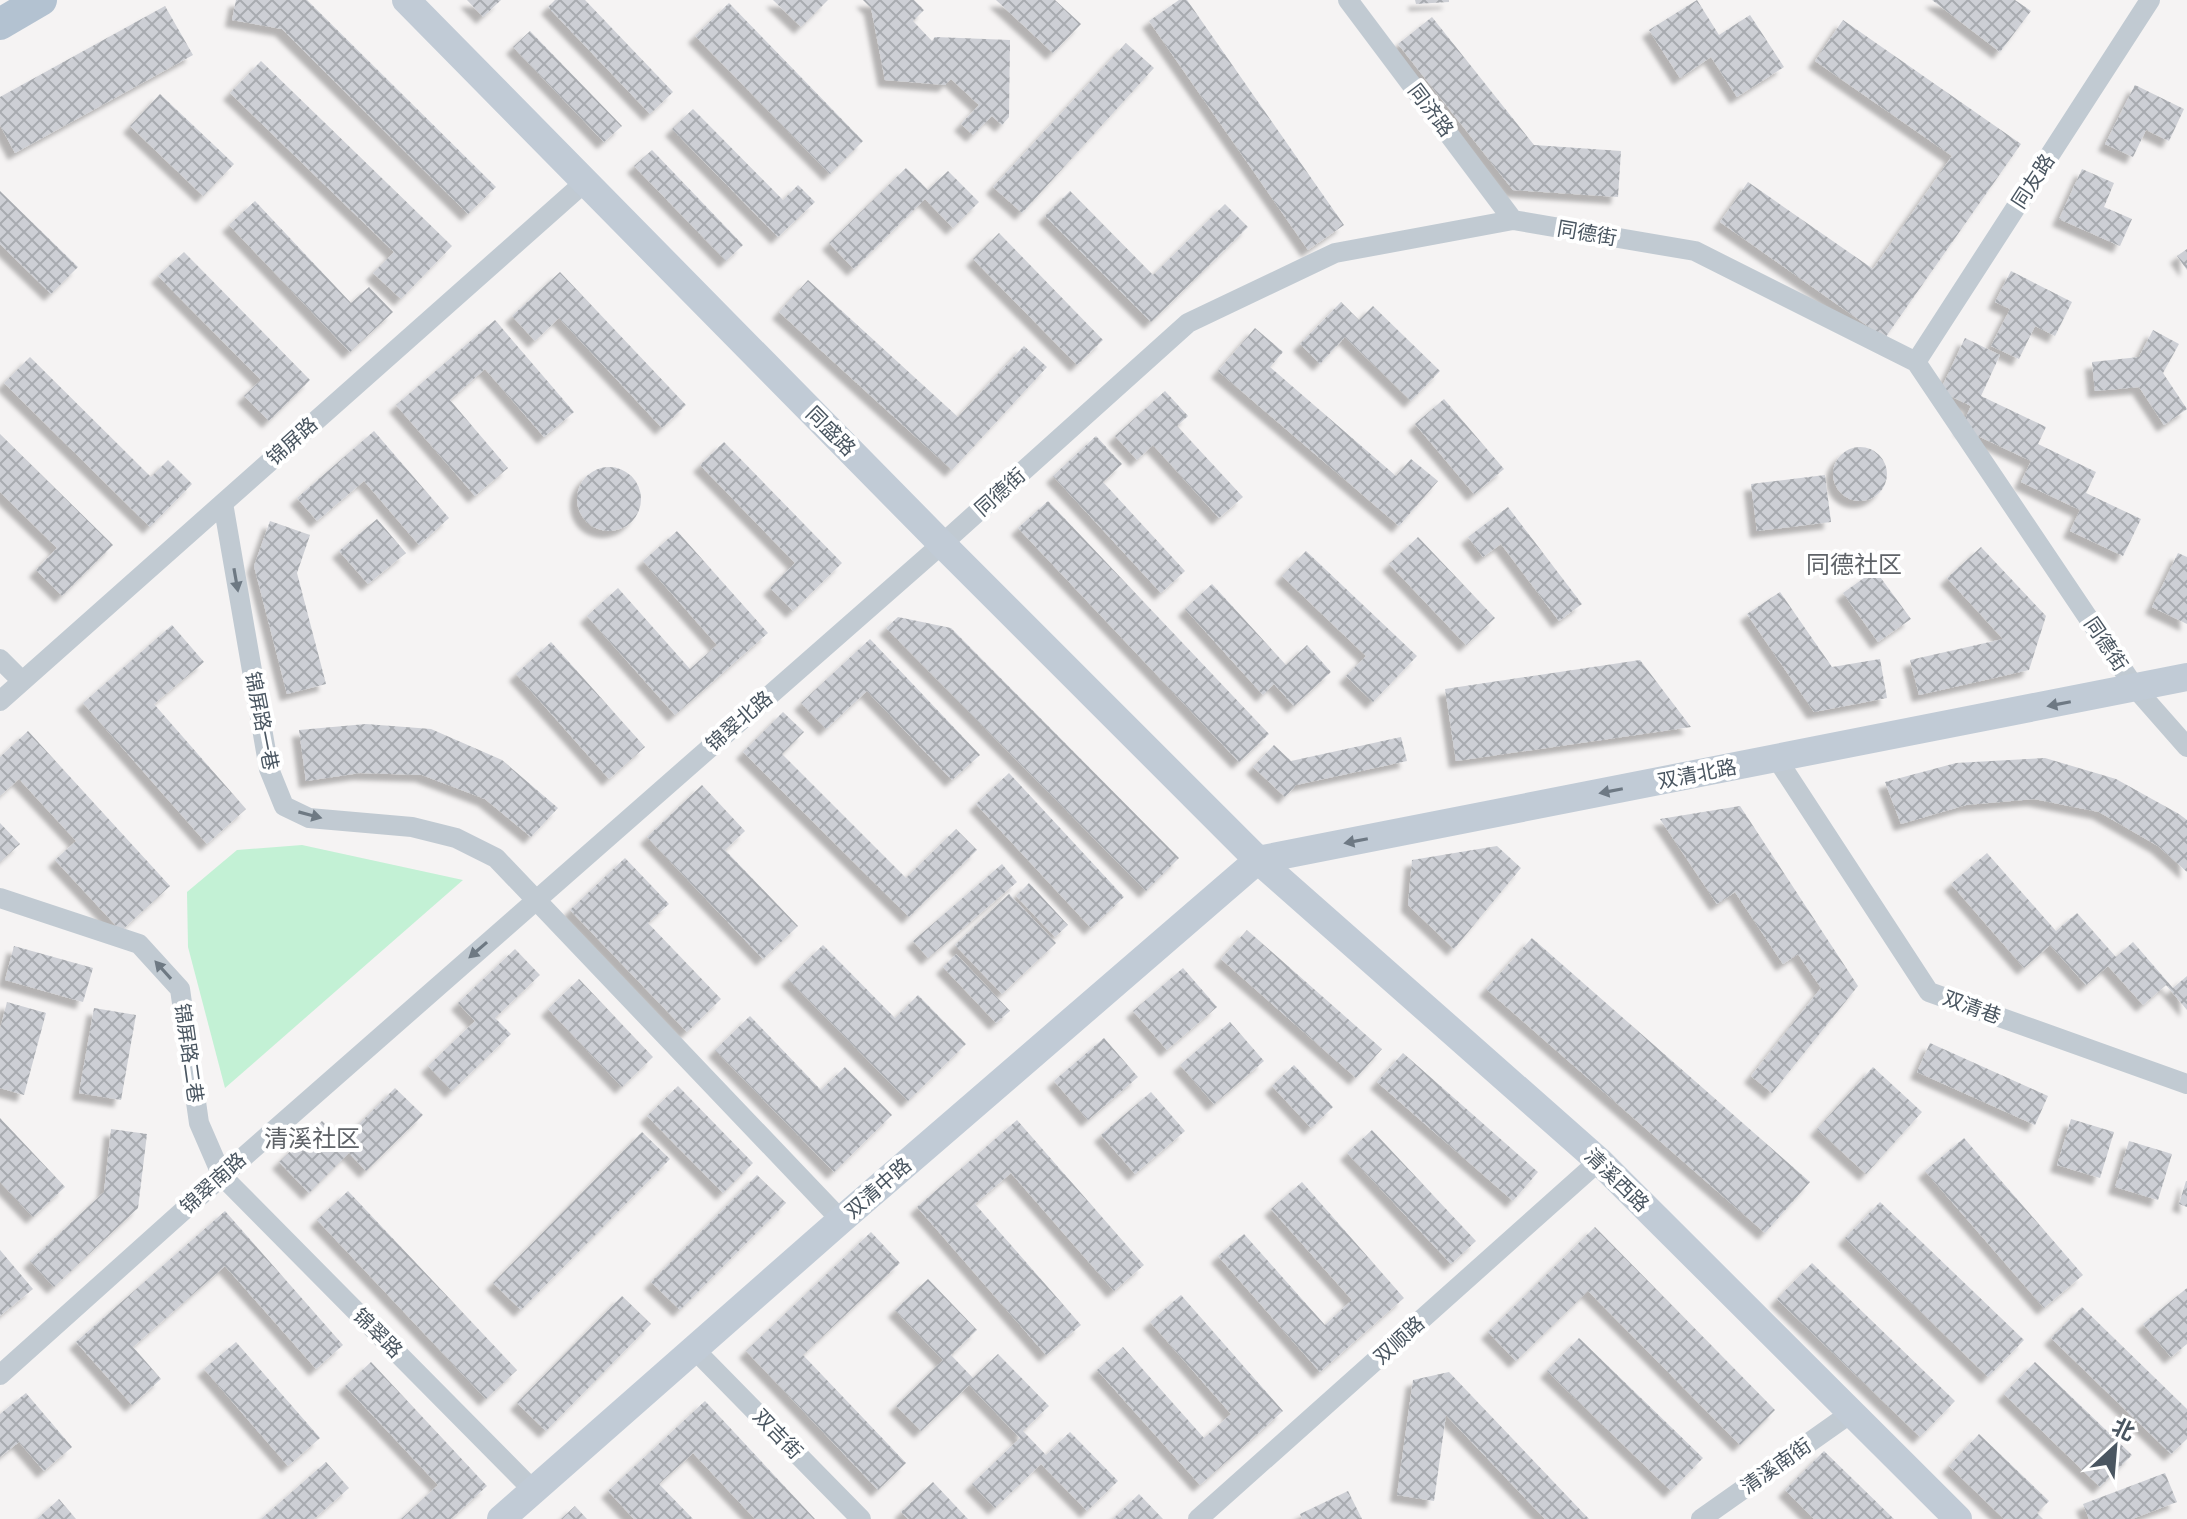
<svg xmlns="http://www.w3.org/2000/svg" width="2187" height="1519" font-family="'DM Sans','Noto Sans SC',sans-serif">
  <style>
    .green { fill: #c3f1d5 }
    .building { fill: url(#building-cross-hatch); filter: url(#shadow) }
    .lines { fill: none; stroke-linecap: round; stroke-linejoin: round }
    .street { stroke: #c1cad2; stroke-width: 20 }
    .secondary { stroke: #c1cbd6; stroke-width: 28 }
    .primary { stroke: #b3c2d1; stroke-width: 32 }
    .oneway { fill: #6e7983 }
    .oneway2 { fill: #6e7984 }
    .labels { text-anchor: middle; dominant-baseline: central; stroke-width: 8; stroke-linejoin: round; paint-order: stroke }
    .street-label { font-size: 20px; fill: #4a5661; stroke: #fff }
    .quarter-label { font-size: 24px; fill: #5f6368; stroke: #fff }
  </style>
  <defs>
    <pattern id="building-cross-hatch" width="8" height="8" patternUnits="userSpaceOnUse" patternTransform="scale(2)"><rect width="8" height="8" fill="#cdcfd5"/><path d="M0 0l8 8M0 8l8-8" fill="none" stroke="#a8abb0"/></pattern>
    <filter id="shadow"><feDropShadow dx="-7" dy="7" stdDeviation="2" flood-color="#0004"/></filter>
  </defs>
  <rect width="100%" height="100%" fill="#f5f3f3"/>
  <!-- green -->
  <path class="green" d="M302,845l161,35 -238,208 -37,-141 -1,-55 50,-42z"/>
  <!-- building -->
  <path class="building" d="M236,0h71l189,187 -28,27 -186,-185 -50,-9z
    M467,0h34l-18,17z
    M555,0h30l88,92 -23,22 -102,-107z
    M773,0h55l-27,27z
    M863,0h51l10,10 -11,11 19,20 3,-4 75,3 -1,77 -7,8 -10,-9 -19,19 -12,-11 18,-19 -28,-26 -6,6 -60,-5 -14,-72z
    M996,0h59l26,24 -28,29z
    M1179,0h8l157,225 -36,25 -159,-229z
    M1415,0h34v2l-33,2z
    M1697,0l22,35 31,-20 34,52 -47,30 -26,-40 -31,21 -31,-48z
    M1932,0h83l16,11 -31,41z
    M729,3l134,138 -33,33 -135,-138z
    M165,6l28,49 -178,98 -15,-28v-28z
    M1432,17l102,128 87,6 -3,46 -105,-7 -115,-146z
    M1843,20l178,124 -136,194 -165,-116 28,-40 125,87 79,-113 -137,-95z
    M530,31l92,95 -18,16 -91,-95z
    M1126,43l28,25 -132,145 -29,-26z
    M261,61l191,185 -51,53 -28,-26 21,-21 -164,-159z
    M2135,85l49,24 -15,32 -23,-11 -13,27 -28,-13z
    M160,94l74,70 -31,32 -73,-70z
    M693,109l90,91 15,-15 17,17 -37,35 -106,-108z
    M652,150l91,95 -17,16 -92,-95z
    M906,168l22,22 20,-19 31,31 -26,26 -28,-29 -71,70 -25,-26z
    M2082,169l32,14 -10,24 28,12 -12,27 -61,-27z
    M0,191l78,76 -27,27 -51,-50z
    M1070,191l83,84 72,-71 23,23 -97,95 -106,-106z
    M255,201l96,102 18,-16 24,25 -43,40 -121,-127z
    M999,233l104,107 -26,25 -104,-106z
    M2187,249v21l-10,-14z
    M184,252l126,128 -41,41 -25,-25 17,-16 -103,-104z
    M2011,271l61,31 -17,34 -20,-10 -16,33 -28,-13 19,-37 -15,-7z
    M560,272l126,133 -24,23 -103,-110 -24,23 -23,-25z
    M808,280l150,137 66,-71 23,21 -95,103 -173,-158z
    M1341,302l18,18 14,-14 67,65 -29,30 -66,-64 -25,27 -20,-20z
    M495,320l79,92 -30,25 -59,-68 -35,31 58,68 -33,28 -79,-91z
    M1255,328l28,24 -13,15 126,109 15,-17 27,22 -39,45 -181,-155z
    M2153,330l26,14 -16,29 24,36 -23,16 -25,-38 -44,4 -3,-29 47,-5z
    M1965,338l35,17 -19,41 65,31 -8,17 58,28 -10,21 55,26 -18,37 -53,-25 10,-21 -59,-28 10,-21 -70,-33 10,-22 -31,-15z
    M30,357l121,120 17,-17 24,24 -42,43 -146,-144z
    M1165,391l23,25 -11,10 66,71 -24,21 -66,-73 -16,15 -22,-24z
    M1444,399l60,70 -30,25 -59,-70z
    M374,431l75,87 -30,27 -55,-64 -47,40 -20,-23z
    M0,434l113,111 -51,51 -26,-26 21,-22 -57,-56z
    M1096,436l26,28 -19,18 82,89 -24,22 -108,-117z
    M724,442l118,121 -49,48 -23,-23 25,-25 -95,-98z
    M1833 474a27 27 0 1 1 54 0a27 27 0 1 1-54 0Z
    M577 499a32 32 0 1 1 64 0a32 32 0 1 1-64 0Z
    M1825,475l6,47 -74,9 -6,-47z
    M1048,501l221,233 -30,28 -221,-234z
    M1508,507l74,97 -23,17 -58,-77 -18,13 -15,-20z
    M377,519l29,34 -38,31 -29,-33z
    M270,521l40,14 -13,38 29,111 -39,10 -33,-128z
    M677,531l91,102 -93,82 -88,-99 31,-28 72,81 27,-24 -74,-84z
    M1418,537l77,81 -29,27 -77,-81z
    M1981,547l65,69 -17,54 -110,25 -9,-35 93,-21 -56,-61z
    M1306,551l111,105 -44,46 -27,-26 20,-20 -84,-80z
    M2178,553l9,4v67l-35,-17z
    M1875,570l36,49 -33,23 -35,-49z
    M1212,584l74,81 21,-20 24,27 -37,34 -20,-22 -11,11 -78,-86z
    M1780,592l52,75 48,-8 7,39 -73,14 -67,-98z
    M898,617l53,11 228,230 -33,33 -260,-263z
    M172,625l32,37 -50,42 92,105 -39,35 -124,-141z
    M870,639l110,116 -28,25 -85,-89 -41,38 -25,-26z
    M551,642l94,105 -36,32 -93,-105z
    M1640,660l51,67 -235,34 -11,-72z
    M783,712l21,20 -22,22 124,124 50,-49 21,21 -68,67 -166,-165z
    M366,724l65,5 71,31 56,48 -27,29 -46,-38 -63,-24 -62,-2 -54,8 -7,-51z
    M28,731l142,155 -49,45 -66,-71 21,-19 -57,-62 -19,17v-39z
    M1401,737l6,24 -111,24 -11,12 -32,-30 21,-22 17,16z
    M2045,758l71,21 63,35 8,6v52l-29,-26 -59,-34 -65,-13 -68,6 -65,19 -16,-42 71,-19z
    M1009,773l115,124 -33,31 -115,-124z
    M702,785l43,46 -20,19 73,76 -35,33 -116,-122z
    M1740,806l118,180 -86,107 -21,-17 70,-88 -23,-34 -15,10 -48,-72 -18,12 -57,-85z
    M0,823l20,21 -20,18z
    M1497,846l24,22 -67,81 -46,-44 4,-45z
    M1987,853l69,78 21,-18 39,44 17,-15 40,46 14,-12v34l-21,-25 -23,20 -35,-39 -22,19 -36,-40 -26,23 -73,-84z
    M625,858l44,46 -21,19 73,76 -34,33 -117,-122z
    M1002,864l15,18 -89,76 -15,-17z
    M1029,883l39,42 -13,12 -39,-41z
    M1009,894l47,49 -54,51 -47,-49z
    M1247,930l135,119 -26,29 -135,-119z
    M1532,938l278,244 -45,51 -279,-244z
    M823,945l72,73 23,-23 48,49 -58,57 -120,-122z
    M14,946l79,22 -10,34 -78,-22z
    M515,949l25,26 -45,43 16,16 -59,57 -24,-25 47,-45 -17,-18z
    M956,954l54,57 -14,12 -53,-56z
    M1183,968l34,39 -50,43 -34,-39z
    M579,979l74,78 -31,30 -74,-78z
    M7,1002l39,11 -22,82 -24,-7v-59z
    M94,1008l42,7 -15,85 -42,-7z
    M750,1016l71,74 24,-23 47,48 -58,57 -119,-122z
    M1230,1022l34,39 -50,43 -34,-39z
    M1104,1038l34,39 -50,43 -34,-39z
    M1930,1043l118,53 -13,29 -118,-53z
    M1403,1053l135,119 -25,29 -136,-119z
    M1294,1065l39,42 -22,21 -39,-42z
    M1873,1067l49,45 -56,62 -49,-45z
    M678,1086l75,77 -30,30 -76,-77z
    M395,1088l28,27 -57,56 -17,-18 -40,40 -30,-31 43,-41 20,20z
    M1151,1092l34,39 -50,43 -34,-39z
    M0,1118l65,69 -32,30 -33,-35z
    M2071,1119l43,13 -14,46 -43,-13z
    M1017,1120l127,145 -30,26 -103,-118 -36,31 106,121 -35,30 -129,-148z
    M111,1129l36,5 -9,74 -84,79 -24,-26 74,-69z
    M1372,1130l104,111 -25,23 -104,-111z
    M642,1132l28,27 -149,151 -28,-27z
    M1964,1138l119,137 -39,33 -119,-137z
    M2129,1141l43,13 -14,46 -43,-13z
    M757,1175l29,28 -106,107 -29,-28z
    M2186,1181h1v26l-8,-3z
    M1302,1182l102,116 -84,74 -102,-116 26,-22 81,91 27,-25 -81,-91z
    M348,1191l169,179 -31,29 -169,-179z
    M1880,1202l144,138 -36,37 -143,-139z
    M225,1211l118,134 -27,24 -91,-103 -92,81 28,32 -29,26 -56,-63z
    M1595,1227l180,183 -35,35 -152,-154 -72,70 -28,-29z
    M871,1232l29,31 -97,92 103,108 -28,27 -132,-139z
    M0,1250l33,39 -33,27z
    M1812,1263l143,138 -35,36 -143,-138z
    M928,1279l49,51 -26,25 22,23 25,-24 51,52 -26,25 23,24 24,-23 48,49 -31,30 -46,-47 -46,44 -23,-24 48,-46 -51,-53 -48,46 -25,-25 47,-46 -48,-50z
    M2187,1288v56l-16,13 -28,-33z
    M1181,1295l102,116 -83,74 -103,-115 26,-23 81,91 27,-24 -81,-92z
    M622,1296l29,28 -105,107 -29,-28z
    M2082,1307l105,102v30l-16,15 -120,-116z
    M1579,1338l124,120 -32,33 -124,-120z
    M236,1342l84,96 -32,28 -84,-97z
    M371,1362l116,124 -36,33h-50l37,-34 -93,-99z
    M2035,1362l97,93 -32,32 -96,-93z
    M1449,1372l140,147h-44l-99,-104 -12,86 -37,-6 16,-115z
    M26,1393l46,54 -28,24 -25,-29 -19,15v-43z
    M705,1401l110,118h-60l-62,-66 -34,31 34,35h-59l-26,-28z
    M1979,1434l70,67 -12,12 6,6h-39l-55,-53z
    M1824,1451l70,68h-80l-29,-29z
    M326,1462l23,26 -35,31h-53z
    M2165,1473l12,29 -45,17h-43l-6,-15z
    M933,1482l35,37h-60l-7,-7z
    M1348,1491l14,28h-60l-2,-5z
    M1139,1494l24,25h-50z
    M59,1499l17,20h-39z
    M575,1506l12,13h-26z"/>
  <g class="lines">
    <!-- street -->
    <path class="street" d="M1348,0l165,220
      M1916,362l234,-362
      M223,503l46,266 15,37 25,12 103,9 44,11 40,20 345,362
      M0,659l22,22
      M0,701l585,-519
      M1777,759l152,233 258,92
      M0,898l139,46 41,45 19,134 23,53 312,315
      M694,1349l167,170
      M0,1375l222,-199 720,-632 246,-221 147,-70 178,-33 182,31 221,111 220,327 51,58
      M1198,1519l401,-358
      M1701,1519l150,-106"/>
    <!-- secondary -->
    <path class="secondary" d="M406,0l536,544 316,316 341,301 359,358
      M501,1519l340,-299 417,-360 929,-183"/>
    <!-- primary -->
    <path class="primary" d="M0,24l41,-24"/>
  </g>
  <!-- one-way arrows -->
  <defs><path id="oneway-solid" d="M-6-.8H1V-3.2L6.5 0L1 3.2V.8H-6Z" transform="scale(2)"/></defs>
  <g class="oneway">
    <use href="#oneway-solid" transform="translate(236 580) rotate(80)"/>
    <use href="#oneway-solid" transform="translate(310 815) rotate(15)"/>
    <use href="#oneway-solid" transform="translate(478 950) rotate(139)"/>
    <use href="#oneway-solid" transform="translate(163 970) rotate(-132)"/>
  </g>
  <g class="oneway2">
    <use href="#oneway-solid" transform="translate(2059 704) rotate(169)"/>
    <use href="#oneway-solid" transform="translate(1611 791) rotate(169)"/>
    <use href="#oneway-solid" transform="translate(1356 841) rotate(169)"/>
  </g>
  <g class="labels">
    <!-- street labels -->
    <g class="street-label">
      <text transform="translate(1431 110) rotate(53)">同济路</text>
      <text transform="translate(2033 181) rotate(-57)">同友路</text>
      <text transform="translate(1587 233) rotate(10)">同德街</text>
      <text transform="translate(831 431) rotate(45)">同盛路</text>
      <text transform="translate(292 441) rotate(-42)">锦屏路</text>
      <text transform="translate(1000 492) rotate(-42)">同德街</text>
      <text transform="translate(2106 644) rotate(56)">同德街</text>
      <text transform="translate(262 721) rotate(79)">锦屏路一巷</text>
      <text transform="translate(739 721) rotate(-41)">锦翠北路</text>
      <text transform="translate(1697 774) rotate(-11)">双清北路</text>
      <text transform="translate(1972 1007) rotate(20)">双清巷</text>
      <text transform="translate(189 1053) rotate(82)">锦屏路二巷</text>
      <text transform="translate(1617 1180) rotate(44)">清溪西路</text>
      <text transform="translate(213 1183) rotate(-42)">锦翠南路</text>
      <text transform="translate(878 1188) rotate(-41)">双清中路</text>
      <text transform="translate(378 1333) rotate(45)">锦翠路</text>
      <text transform="translate(1399 1340) rotate(-42)">双顺路</text>
      <text transform="translate(778 1434) rotate(46)">双吉街</text>
      <text transform="translate(1776 1466) rotate(-35)">清溪南街</text>
    </g>
    <!-- quarter labels -->
    <g class="quarter-label">
      <text x="1854" y="564">同德社区</text>
      <text x="312" y="1138">清溪社区</text>
    </g>
  </g>
  <!-- north arrow -->
  <g transform="translate(2115 1447) rotate(26)" stroke="#ffffff" stroke-width="6" paint-order="stroke">
  <path d="M0-6L14 30L0 20L-14 30Z" fill="#4a5661"/>
  <text y="-12" font-size="22" font-weight="bold" text-anchor="middle" fill="#4a5661">北</text>
  </g>
</svg>
